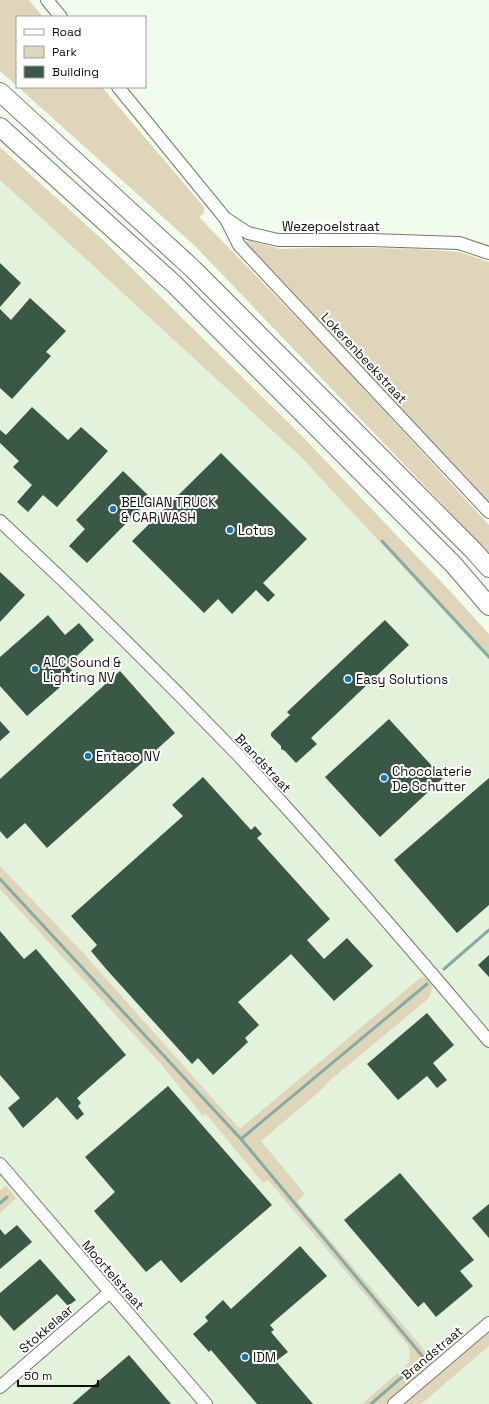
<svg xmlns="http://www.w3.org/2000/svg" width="489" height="1404" font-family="'Space Grotesk',sans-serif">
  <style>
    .built { fill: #e2f2db }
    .green { fill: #dfd5b8 }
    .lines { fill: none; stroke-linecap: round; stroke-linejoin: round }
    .stream { stroke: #83ada4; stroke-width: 3 }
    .building { fill: #395846 }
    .minor-casing { stroke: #707a6b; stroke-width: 14 }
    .highway-casing { stroke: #707a6b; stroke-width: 20 }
    .minor { stroke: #fff; stroke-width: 12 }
    .highway { stroke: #fff; stroke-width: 18 }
    .poi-dot { fill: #1575c1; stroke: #fff; stroke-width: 1.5 }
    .labels { text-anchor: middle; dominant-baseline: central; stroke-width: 4; stroke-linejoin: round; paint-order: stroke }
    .street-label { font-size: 13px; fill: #0c100a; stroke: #fff }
    .poi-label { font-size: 13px; fill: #0c100a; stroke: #fff; text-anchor: start }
  </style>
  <rect width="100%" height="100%" fill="#f1fdec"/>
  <!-- built -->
  <path class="built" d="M0,180l301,277 188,203v744h-489z"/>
  <!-- green -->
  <path class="green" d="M0,0h29l14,17h-26v69l-17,-15z
    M18,87h84l102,120v6l-5,4 135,139 155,169v28l-295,-308z
    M0,147l103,93 198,195 147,154 41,45v26l-188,-203 -301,-277z
    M248,240l32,9 54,-2 84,2 42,3 29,10v242l-122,-131 -122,-126 -1,-4z
    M0,866l85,89 153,172 3,1 179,-150c7,-2 9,2 13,7l-4,13 -101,84 -9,10 -58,49 44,53 -8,8 119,138 15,19v5l-46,40h-23l47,-41 1,-12 -3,-7 -139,-164 -5,3 -57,-69 -3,2 -43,-53 -160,-174z
    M6,1186l10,12 -16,15v-23z
    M489,1330v16l-68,58h-19z"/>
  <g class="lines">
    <!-- stream -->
    <path class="stream" d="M382,541l107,116
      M0,879l241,260 183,219 -53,46
      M444,969l45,-39
      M241,1139l186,-155
      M0,1203l7,-6"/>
  </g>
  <!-- building -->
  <path class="building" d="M0,263l21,20 -21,24z
    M30,298l36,33 -20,21 5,4 -39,43 -12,-11v-79l11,11z
    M32,407l36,33 13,-13 27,24 -51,56 -14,-12 -15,17 -11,-10 15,-17 -19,-18 6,-6 -19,-18v-13l6,5z
    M221,453l86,86 -44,44 12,12 -7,7 -12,-12 -24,24 -14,-15 -14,14 -72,-72z
    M123,471l28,27 -64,65 -18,-17 16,-17 -9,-9z
    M0,572l25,23 -25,27z
    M48,615l17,20 14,-12 15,17 -27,25 8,9 -48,42 -27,-30v-29z
    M385,620l24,25 -98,93 6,6 -21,19 -11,-12 -4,-2v-3l-10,-10v-3l19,-18 -3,-3z
    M120,671l55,62 -128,115 -22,-25 -18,16 -7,-8v-52z
    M389,719l54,59 -63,59 -55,-60z
    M0,721l10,11 -10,9z
    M203,777l48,53 4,-4 7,8 -5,4 73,81 -23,21 17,19 23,-21 26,28 -39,35 -43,-47 -53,48 21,23 -14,13 3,4 -35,33 -15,-17 -6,6 -85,-94 -16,-19 6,-6 -26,-29 112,-100 -11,-11z
    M489,778v127l-32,28 -63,-73z
    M0,931l24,28 12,-10 90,106 -49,43 4,5 -3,3 6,8 -7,6 -20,-23 -34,31 -15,-20 12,-10 -20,-23z
    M489,955v22l-11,-12z
    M427,1013l27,32 -21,18 14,17 -10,8 -10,-12 -29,24 -31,-36z
    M168,1086l104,119 -91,78 -20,-23 -15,12 -52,-61 21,-19 -30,-35z
    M400,1173l74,87 -14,11 13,15 -37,31 -12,-15 -6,5 -74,-87z
    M489,1204v34l-17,-20z
    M17,1225l15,17 -32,27v-40l5,6z
    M300,1246l27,30 -57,49 4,5 -3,2 17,20 -12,9 37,43h-56l-46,-54 -2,2 -16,-18 15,-13 -3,-4 18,-17 8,9z
    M40,1259l36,41 -8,6 -11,-12 -43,37 -14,-16v-22z
    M129,1355l42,49h-99z"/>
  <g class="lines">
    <defs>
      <path id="minor" d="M47,0l14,17
        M118,87l107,131 23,15 30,7h93l88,3 30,10
        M226,219l13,26 250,267
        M0,521c82,76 161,154 238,234 87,93 169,189 251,286
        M0,1164l206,240
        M0,1387l110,-95
        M394,1404l95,-81"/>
      <path id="highway" d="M0,92l193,177 281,282 15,17
        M0,127l174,157 279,280 36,42"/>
    </defs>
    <!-- minor casing -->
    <use href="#minor" class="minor-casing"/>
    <!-- highway casing -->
    <use href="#highway" class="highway-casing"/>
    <!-- minor -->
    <use href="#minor" class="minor"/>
    <!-- highway -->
    <use href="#highway" class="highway"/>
  </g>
  <!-- markers -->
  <g class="poi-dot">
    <circle cx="113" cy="509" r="4"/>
    <circle cx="230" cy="530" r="4"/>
    <circle cx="35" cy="669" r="4"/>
    <circle cx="348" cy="679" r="4"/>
    <circle cx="88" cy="756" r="4"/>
    <circle cx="384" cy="778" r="4"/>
    <circle cx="245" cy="1357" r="4"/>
  </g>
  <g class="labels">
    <!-- street labels -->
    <g class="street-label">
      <text x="331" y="226">Wezepoelstraat</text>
      <text transform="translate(364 358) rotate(47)">Lokerenbeekstraat</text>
      <text transform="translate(263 763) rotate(47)">Brandstraat</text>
      <text transform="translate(113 1275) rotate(49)">Moortelstraat</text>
      <text transform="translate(46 1329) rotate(-41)">Stokkelaar</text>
      <text transform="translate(432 1353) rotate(-40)">Brandstraat</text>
    </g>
    <!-- poi labels -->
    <g class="poi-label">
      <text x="121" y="502">BELGIAN TRUCK<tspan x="121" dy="15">&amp; CAR WASH</tspan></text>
      <text x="238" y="530">Lotus</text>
      <text x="43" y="662">ALC Sound &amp;<tspan x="43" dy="15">Lighting NV</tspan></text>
      <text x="356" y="679">Easy Solutions</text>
      <text x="96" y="756">Entaco NV</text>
      <text x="392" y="771">Chocolaterie<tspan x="392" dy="15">De Schutter</tspan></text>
      <text x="253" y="1357">IDM</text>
    </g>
  </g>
  <!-- legend -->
  <rect x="16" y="16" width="130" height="72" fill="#ffffff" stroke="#9e9f9d"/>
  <rect x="24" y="29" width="20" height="6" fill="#ffffff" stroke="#9e9f9d"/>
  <text x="52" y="36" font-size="12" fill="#0c100a">Road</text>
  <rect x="24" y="46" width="20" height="12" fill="#dfd5b8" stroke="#9e9f9d"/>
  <text x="52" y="56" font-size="12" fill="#0c100a">Park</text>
  <rect x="24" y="66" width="20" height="12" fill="#395846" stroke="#9e9f9d"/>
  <text x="52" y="76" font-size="12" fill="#0c100a">Building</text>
  <!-- scale -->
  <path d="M18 1380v6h80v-6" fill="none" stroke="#0c100a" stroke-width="2"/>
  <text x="24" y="1380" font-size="12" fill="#0c100a" stroke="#ffffff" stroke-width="3" paint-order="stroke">50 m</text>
</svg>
